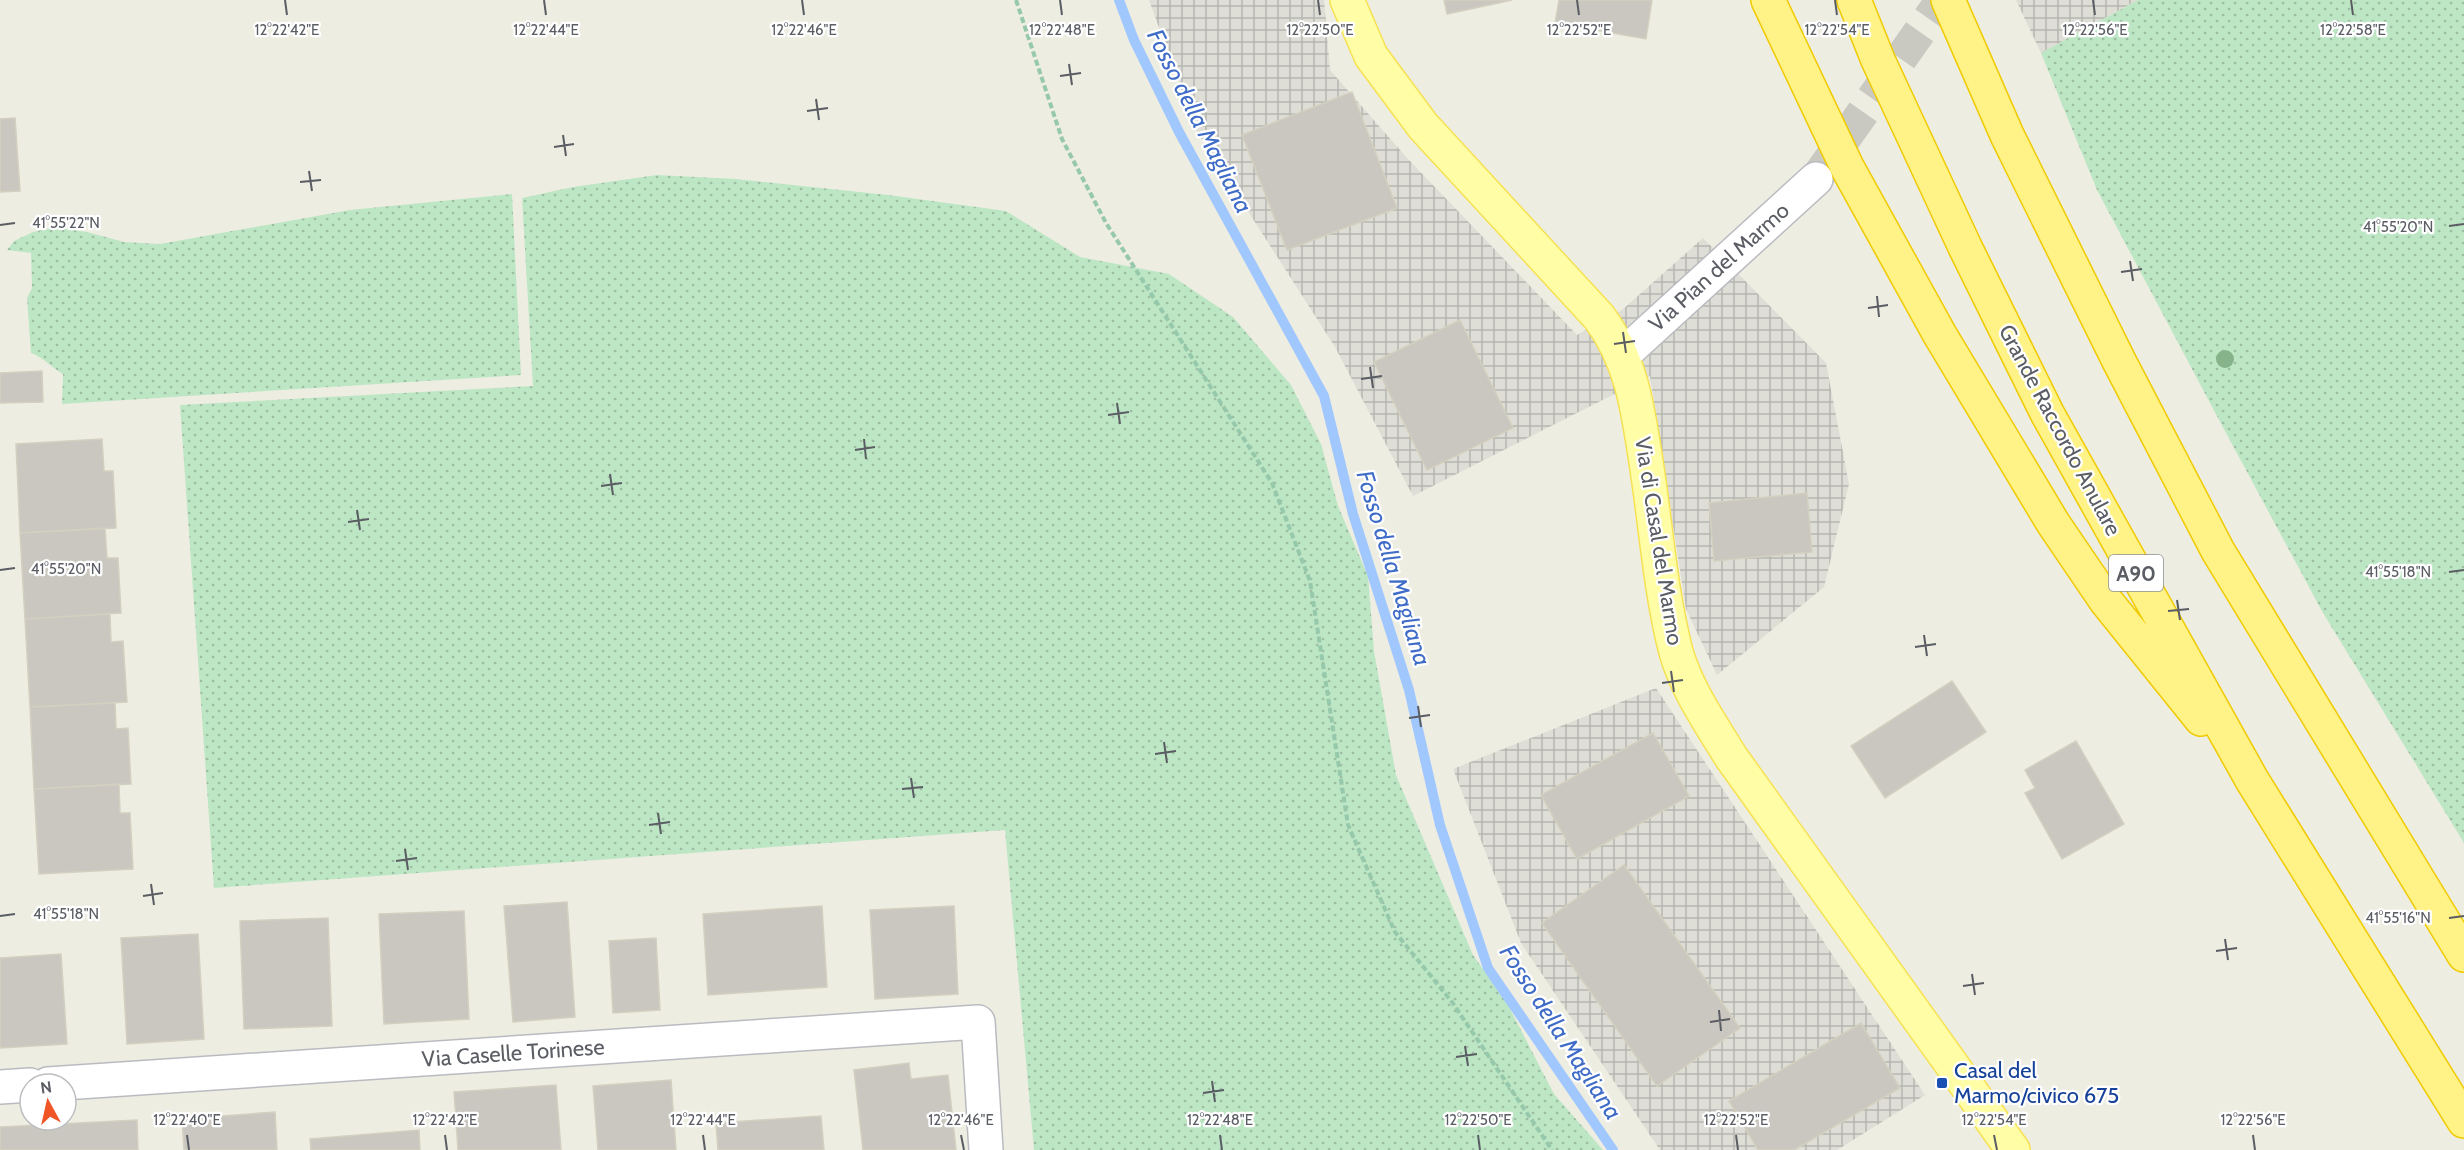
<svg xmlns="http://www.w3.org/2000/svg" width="2464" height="1150" font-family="Cabin,sans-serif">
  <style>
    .industrial { fill: url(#industrial-grid) }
    .grass { fill: url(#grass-dots) }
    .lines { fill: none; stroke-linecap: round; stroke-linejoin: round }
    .stream { stroke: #a1c7ff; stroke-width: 10 }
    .building { fill: #c9c7bf; stroke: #d3d0c0; stroke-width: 1.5 }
    .minor-tunnel { stroke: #c9c9c2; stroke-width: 33; stroke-dasharray: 33 16; stroke-linecap: butt }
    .minor-casing { stroke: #babbc1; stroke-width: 36 }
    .major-casing { stroke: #f6e153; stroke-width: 36 }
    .highway-casing { stroke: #f0ca00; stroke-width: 36 }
    .path { stroke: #96c8ab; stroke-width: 4; stroke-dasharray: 6 3; stroke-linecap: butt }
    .minor { stroke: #fff; stroke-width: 33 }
    .major { stroke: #fffea6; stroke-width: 33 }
    .highway { stroke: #fff388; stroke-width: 33 }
    .tree { fill: #86b389 }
    .ticks { fill: none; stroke: #5a5d63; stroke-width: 2 }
    .transit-dot { fill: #1a4fb4; stroke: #fff; stroke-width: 2 }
    .labels { text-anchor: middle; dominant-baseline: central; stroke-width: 4.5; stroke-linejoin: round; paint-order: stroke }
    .shield { fill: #fff; stroke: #8c8e92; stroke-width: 1.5 }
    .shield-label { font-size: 21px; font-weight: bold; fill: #5a5d63 }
    .street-label { font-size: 22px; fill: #5a5d63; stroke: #fff }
    .transit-label { font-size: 22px; fill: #164399; stroke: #fff; text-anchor: start }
    .water-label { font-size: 24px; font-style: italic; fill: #3f6cc7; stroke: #fff }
    .ticks-label { font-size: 15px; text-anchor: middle; fill: #5a5d63; stroke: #fff; stroke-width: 4.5; stroke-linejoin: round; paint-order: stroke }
  </style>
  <defs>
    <pattern id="industrial-grid" width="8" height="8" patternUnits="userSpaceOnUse" patternTransform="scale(1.5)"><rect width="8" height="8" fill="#deded6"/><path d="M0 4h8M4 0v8" fill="none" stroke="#b7b7b1"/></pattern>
    <pattern id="grass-dots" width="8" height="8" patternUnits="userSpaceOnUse" patternTransform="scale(1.5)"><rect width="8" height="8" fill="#bde7c4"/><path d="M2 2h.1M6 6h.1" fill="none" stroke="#9dbea3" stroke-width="1.8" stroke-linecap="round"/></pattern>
  </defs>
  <rect width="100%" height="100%" fill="#eeede2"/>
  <!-- industrial -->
  <path class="industrial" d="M1149,0h175l6,70 77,88 170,177 45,-25 81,-72 123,125 23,121 -25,103 -107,88 -31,-66 -36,-233 -237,120 -78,-149 -139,-217z
    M2016,0h122l-97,53z
    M1656,688l269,407 -88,55h-177l-139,-207 -68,-174z"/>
  <!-- grass -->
  <path class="grass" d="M2138,0h326v843l-141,-230 -105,-195 -121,-228 -56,-137z
    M657,175l79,4 152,16 118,16 74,46 89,17 64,43 58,68 30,59 17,62 30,70 6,75 22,124 77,180 34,48 47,91 49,56h-569l-29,-320 -791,58 -34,-483 353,-19 -11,-188 51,-11z
    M512,194l9,181 -459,29 1,-30c-11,-6 -20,-17 -32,-21l-4,-55 5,-10 -1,-35 -24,-3 7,-9 19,-9 22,-5 32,5 37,10 36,2 190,-34z"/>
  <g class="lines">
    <!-- stream -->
    <path class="stream" d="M1119,0l15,40 45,92 145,264 29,118 56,176 31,135 48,143 125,182"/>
  </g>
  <!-- building -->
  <path class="building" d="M1444,0h68l-65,14z
    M1559,0h93l-6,39 -91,-16z
    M1352,92l45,116 -110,42 -45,-115z
    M15,118l5,73 -20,1v-73z
    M1460,320l53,108 -86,42 -53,-108z
    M42,371l1,31 -43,1v-30z
    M102,439l2,32h9l3,57 -96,5 -4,-89z
    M1807,493l5,59 -98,9 -5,-58z
    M105,528l2,30h11l3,55 -96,6 -5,-86z
    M110,614l1,28 12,-1 4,61 -97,5 -5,-88z
    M1952,681l34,51 -101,66 -34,-52z
    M115,703l1,26 12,-1 3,56 -97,5 -4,-82z
    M1653,733l36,63 -112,63 -36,-64z
    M2076,741l48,83 -62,35 -37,-66 10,-5 -10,-18z
    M119,784l1,29h10l3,56 -94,5 -5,-85z
    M1624,865l116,163 -83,58 -115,-163z
    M567,902l8,115 -62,5 -9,-116z
    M822,906l5,81 -119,8 -5,-81z
    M954,906l4,88 -83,5 -5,-89z
    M464,911l5,108 -85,5 -5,-110z
    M328,918l4,108 -88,3 -4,-108z
    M198,934l6,105 -77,5 -6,-106z
    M656,938l4,72 -47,3 -4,-72z
    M61,954l6,90 -67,4v-90z
    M1861,1023l39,65 -106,62h-36l-29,-49z
    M909,1063l2,16 37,-4 8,75h-93l-9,-80z
    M671,1080l5,70h-78l-5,-64z
    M556,1085l5,65h-103l-4,-58z
    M275,1112l2,38h-93l-2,-31z
    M821,1116l3,34h-106l-2,-27z
    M137,1120l1,30h-138v-23z
    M419,1130l1,20h-109l-1,-11z"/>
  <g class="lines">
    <!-- minor-tunnel -->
    <path class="minor-tunnel" d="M1816,179l126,-179"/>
    <defs>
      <path id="minor" d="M1623,355l193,-176
        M48,1084l930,-62 8,128
        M0,1087l30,-2"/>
      <path id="major" d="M1347,0l24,56 52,70 176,191c33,44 39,93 47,145 10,63 14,128 30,190 11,38 35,72 55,105l282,393"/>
      <path id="highway" d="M1768,0l79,167 93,168 113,188 53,78 95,118
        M1854,0l24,60 87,187 82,166 205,367 212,341
        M1948,0l59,135 112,226 99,190 246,404"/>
    </defs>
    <!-- minor casing -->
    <use href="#minor" class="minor-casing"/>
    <!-- major casing -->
    <use href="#major" class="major-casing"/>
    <!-- highway casing -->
    <use href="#highway" class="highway-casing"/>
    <!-- path -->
    <path class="path" d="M1016,0l46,139 44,84 166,260 38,98 38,244 47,107 57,70 100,148"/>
    <!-- minor -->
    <use href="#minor" class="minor"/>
    <!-- major -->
    <use href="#major" class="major"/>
    <!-- highway -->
    <use href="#highway" class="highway"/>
  </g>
  <!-- trees -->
  <circle class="tree" cx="2225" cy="359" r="9"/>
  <!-- ticks -->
  <path class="ticks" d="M285,0l2,15M544,0l2,15M802,0l2,15M1060,0l2,15M1318,0l2,15M1577,0l2,15M1835,0l2,15M2093,0l2,15M2351,0l2,15M1069,64l3,21M1060,76l21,-3M816,99l3,21M807,111l21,-3M563,135l3,21M554,147l20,-3M309,171l3,20M300,182l21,-2M0,225l15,-2M2449,226l15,-2M2130,261l3,20M2121,272l21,-3M1877,296l2,21M1868,308l20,-3M1623,332l3,21M1614,344l21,-3M1370,367l3,21M1361,379l21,-3M1117,403l3,21M1108,415l21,-3M864,439l2,20M855,450l20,-3M610,474l3,21M601,486l21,-3M357,510l3,20M348,522l21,-3M0,570l15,-2M2449,572l15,-2M2177,600l3,20M2168,611l21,-2M1924,635l3,21M1915,647l21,-3M1671,671l3,21M1662,683l21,-3M1418,706l3,21M1409,718l21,-3M1164,742l3,21M1155,754l21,-3M911,778l3,20M902,789l21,-2M658,813l3,21M649,825l21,-3M405,849l3,21M396,861l21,-3M151,884l3,21M143,896l20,-3M0,916l15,-2M2449,918l15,-2M2225,939l3,21M2216,951l21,-3M1972,974l3,21M1963,986l21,-3M1719,1010l2,21M1710,1022l20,-3M1465,1046l3,20M1456,1057l21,-3M1212,1081l3,21M1203,1093l21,-3M187,1135l2,15M445,1135l2,15M703,1135l2,15M961,1135l3,15M1220,1135l2,15M1478,1135l2,15M1736,1135l2,15M1994,1135l3,15M2253,1135l2,15"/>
  <!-- markers -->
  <rect class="transit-dot" x="1936" y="1077" width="12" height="12" rx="3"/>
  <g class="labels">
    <!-- shield labels -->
    <rect class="shield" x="2109" y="555" width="54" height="36" rx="4.5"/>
    <g class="shield-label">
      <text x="2136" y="573">A90</text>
    </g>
    <!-- street labels -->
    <g class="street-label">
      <text transform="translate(1719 267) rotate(-42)">Via Pian del Marmo</text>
      <text transform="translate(2060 430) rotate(62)">Grande Raccordo Anulare</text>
      <text transform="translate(1659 541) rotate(81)">Via di Casal del Marmo</text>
      <text transform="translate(513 1053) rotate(-4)">Via Caselle Torinese</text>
    </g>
    <!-- transit labels -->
    <g class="transit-label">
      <text x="1954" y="1070">Casal del<tspan x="1954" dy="25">Marmo/civico 675</tspan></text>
    </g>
    <!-- water labels -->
    <g class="water-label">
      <text transform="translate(1200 121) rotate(63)">Fosso della Magliana</text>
      <text transform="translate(1394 568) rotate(73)">Fosso della Magliana</text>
      <text transform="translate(1561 1032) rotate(57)">Fosso della Magliana</text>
    </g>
  </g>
  <g class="ticks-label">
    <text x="287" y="35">12°22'42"E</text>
    <text x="546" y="35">12°22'44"E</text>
    <text x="804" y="35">12°22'46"E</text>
    <text x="1062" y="35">12°22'48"E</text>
    <text x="1320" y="35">12°22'50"E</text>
    <text x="1579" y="35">12°22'52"E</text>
    <text x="1837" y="35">12°22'54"E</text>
    <text x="2095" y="35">12°22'56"E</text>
    <text x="2353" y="35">12°22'58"E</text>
    <text x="66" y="228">41°55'22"N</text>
    <text x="2398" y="232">41°55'20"N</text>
    <text x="66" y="574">41°55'20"N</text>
    <text x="2398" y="577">41°55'18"N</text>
    <text x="66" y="919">41°55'18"N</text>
    <text x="2398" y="923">41°55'16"N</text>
    <text x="187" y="1125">12°22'40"E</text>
    <text x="445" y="1125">12°22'42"E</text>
    <text x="703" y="1125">12°22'44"E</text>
    <text x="961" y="1125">12°22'46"E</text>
    <text x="1220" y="1125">12°22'48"E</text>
    <text x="1478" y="1125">12°22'50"E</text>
    <text x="1736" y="1125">12°22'52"E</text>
    <text x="1994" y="1125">12°22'54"E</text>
    <text x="2253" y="1125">12°22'56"E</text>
  </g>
  <!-- north arrow -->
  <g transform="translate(48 1102) rotate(352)"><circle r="28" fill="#ffffff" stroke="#bdbec1" stroke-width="1.5"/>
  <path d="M0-4.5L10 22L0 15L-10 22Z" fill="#ef5527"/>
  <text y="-9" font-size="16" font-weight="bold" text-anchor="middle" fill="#5a5d63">N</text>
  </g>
</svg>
